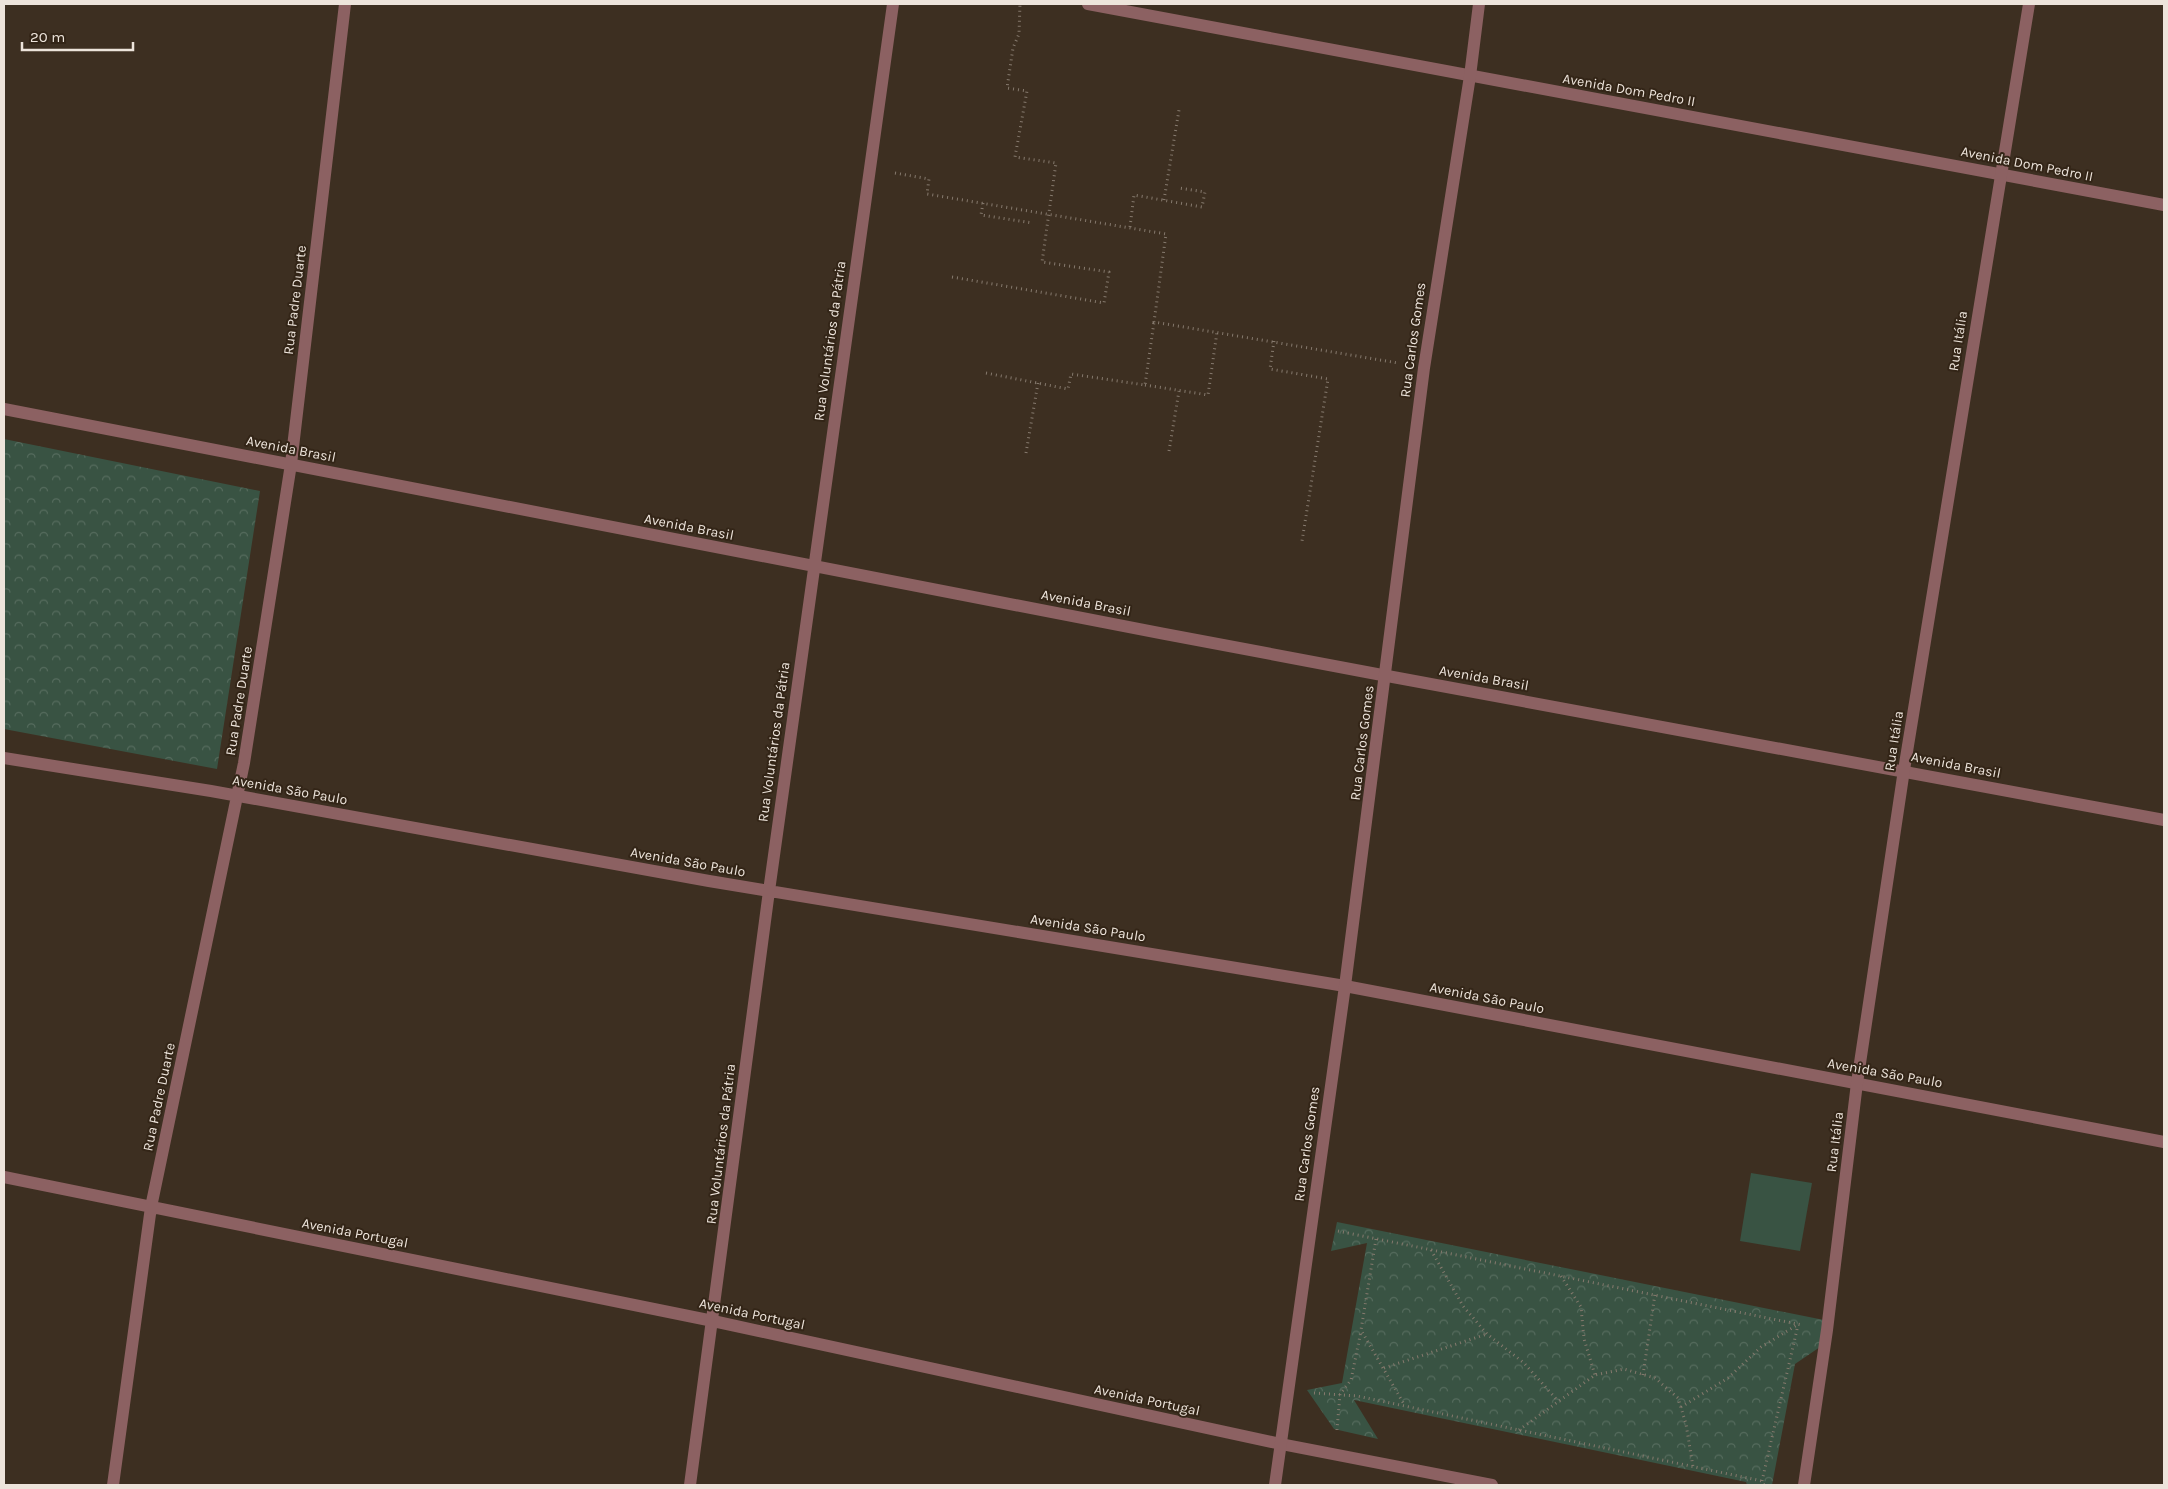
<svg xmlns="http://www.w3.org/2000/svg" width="2168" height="1489" font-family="Karla,sans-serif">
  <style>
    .park { fill: url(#park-crowns) }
    .garden { fill: #395343 }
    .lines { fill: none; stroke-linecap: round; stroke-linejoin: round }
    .path { stroke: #867a6e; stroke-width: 3; stroke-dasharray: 1 4; stroke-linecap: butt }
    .minor { stroke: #8c6162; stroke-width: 12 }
    .tertiary { stroke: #8c6162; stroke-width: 12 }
    .labels { text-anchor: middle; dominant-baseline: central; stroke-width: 4; stroke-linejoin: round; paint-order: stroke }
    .street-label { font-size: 14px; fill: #ede4db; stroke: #332517 }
  </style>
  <defs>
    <pattern id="park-crowns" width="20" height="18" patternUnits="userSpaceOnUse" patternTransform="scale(1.25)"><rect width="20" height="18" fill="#395343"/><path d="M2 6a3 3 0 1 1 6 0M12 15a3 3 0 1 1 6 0" fill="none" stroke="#566c5e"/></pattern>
  </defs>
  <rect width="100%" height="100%" fill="#3d2f21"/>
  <!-- park -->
  <path class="park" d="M4,439l256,52 -43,278 -213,-40z
    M1337,1222l487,98 -4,27 -25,17 -23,121h-25l-1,-3 -392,-82 24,39 -44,-10 -27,-39 35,-7 25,-140 -36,8z"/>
  <!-- garden -->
  <path class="garden" d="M1751,1173l61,10 -12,68 -60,-10z"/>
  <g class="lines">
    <!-- path -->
    <path class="path" d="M895,173l34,6 -2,15 239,40 -12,88 244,41
      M1164,200l15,-90
      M983,203l-2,12 52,8
      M1130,227l4,-32 68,12 3,-15 -26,-4
      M952,277l152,26 5,-31 -67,-10 14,-99 -41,-6 12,-66 -20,-3 6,-40 6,-14 1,-30
      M1274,341l-4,28 58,10 -26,162
      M986,373l82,16 3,-15 74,11 9,-63
      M1145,385l63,10 9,-63
      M1169,451l10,-60
      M1026,453l12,-70
      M1338,1231l464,94
      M1376,1239l-15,91 44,76
      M1431,1250l32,56 24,28 37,29 34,38
      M1561,1276l20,31 3,32 11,36
      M1384,1368l103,-34
      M1643,1375l12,-81
      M1314,1393l43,3 405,85 2,4
      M1681,1407l47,-29 33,-31 36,-22
      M1337,1430l3,-36 11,-14 10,-49
      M1519,1430l76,-55 29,-6 31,9 23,20 8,26 7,43
      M1762,1481l36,-156"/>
    <!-- minor -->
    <path class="minor" d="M1088,4l1076,201
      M4,409c459,88 918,180 1378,266 261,48 522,95 782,145
      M4,758l207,33 498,90 636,105 819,156
      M4,1177l709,144 568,123 211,41
      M113,1485l38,-278 93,-444 47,-299 54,-460
      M690,1485l79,-594 124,-887"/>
    <!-- tertiary -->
    <path class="tertiary" d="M1275,1485l70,-499 79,-618 46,-292 9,-72
      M1804,1485l23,-155 30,-247 47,-313 125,-766"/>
  </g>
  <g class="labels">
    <!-- street labels -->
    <g class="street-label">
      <text transform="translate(1629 90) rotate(10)">Avenida Dom Pedro II</text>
      <text transform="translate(2027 164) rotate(11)">Avenida Dom Pedro II</text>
      <text transform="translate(295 300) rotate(-83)">Rua Padre Duarte</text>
      <text transform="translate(1413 340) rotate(-82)">Rua Carlos Gomes</text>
      <text transform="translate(830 341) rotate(-82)">Rua Voluntários da Pátria</text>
      <text transform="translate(1958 341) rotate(-81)">Rua Itália</text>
      <text transform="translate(291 449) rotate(11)">Avenida Brasil</text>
      <text transform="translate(689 527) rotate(11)">Avenida Brasil</text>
      <text transform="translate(1086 603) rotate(11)">Avenida Brasil</text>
      <text transform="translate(1484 678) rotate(10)">Avenida Brasil</text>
      <text transform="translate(239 701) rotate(-81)">Rua Padre Duarte</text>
      <text transform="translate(1894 741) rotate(-81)">Rua Itália</text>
      <text transform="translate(774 742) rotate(-82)">Rua Voluntários da Pátria</text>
      <text transform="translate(1362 743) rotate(-83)">Rua Carlos Gomes</text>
      <text transform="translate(1956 765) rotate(11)">Avenida Brasil</text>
      <text transform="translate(290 790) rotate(10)">Avenida São Paulo</text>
      <text transform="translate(688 862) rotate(10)">Avenida São Paulo</text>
      <text transform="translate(1088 928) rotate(9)">Avenida São Paulo</text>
      <text transform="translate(1487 998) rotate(11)">Avenida São Paulo</text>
      <text transform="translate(1885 1073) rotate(10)">Avenida São Paulo</text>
      <text transform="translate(159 1097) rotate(-78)">Rua Padre Duarte</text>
      <text transform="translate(1835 1142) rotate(-83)">Rua Itália</text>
      <text transform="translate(721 1144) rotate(-83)">Rua Voluntários da Pátria</text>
      <text transform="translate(1307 1144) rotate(-82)">Rua Carlos Gomes</text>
      <text transform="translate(355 1233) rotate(11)">Avenida Portugal</text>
      <text transform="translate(752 1314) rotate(12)">Avenida Portugal</text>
      <text transform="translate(1147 1400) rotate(12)">Avenida Portugal</text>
    </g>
  </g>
  <!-- border -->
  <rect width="2168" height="1489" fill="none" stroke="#ede4db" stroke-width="10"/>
  <!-- scale -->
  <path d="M22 42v8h111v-8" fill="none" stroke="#ede4db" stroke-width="2.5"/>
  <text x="30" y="42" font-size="15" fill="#ede4db" stroke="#332517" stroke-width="4" paint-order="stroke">20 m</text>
</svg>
